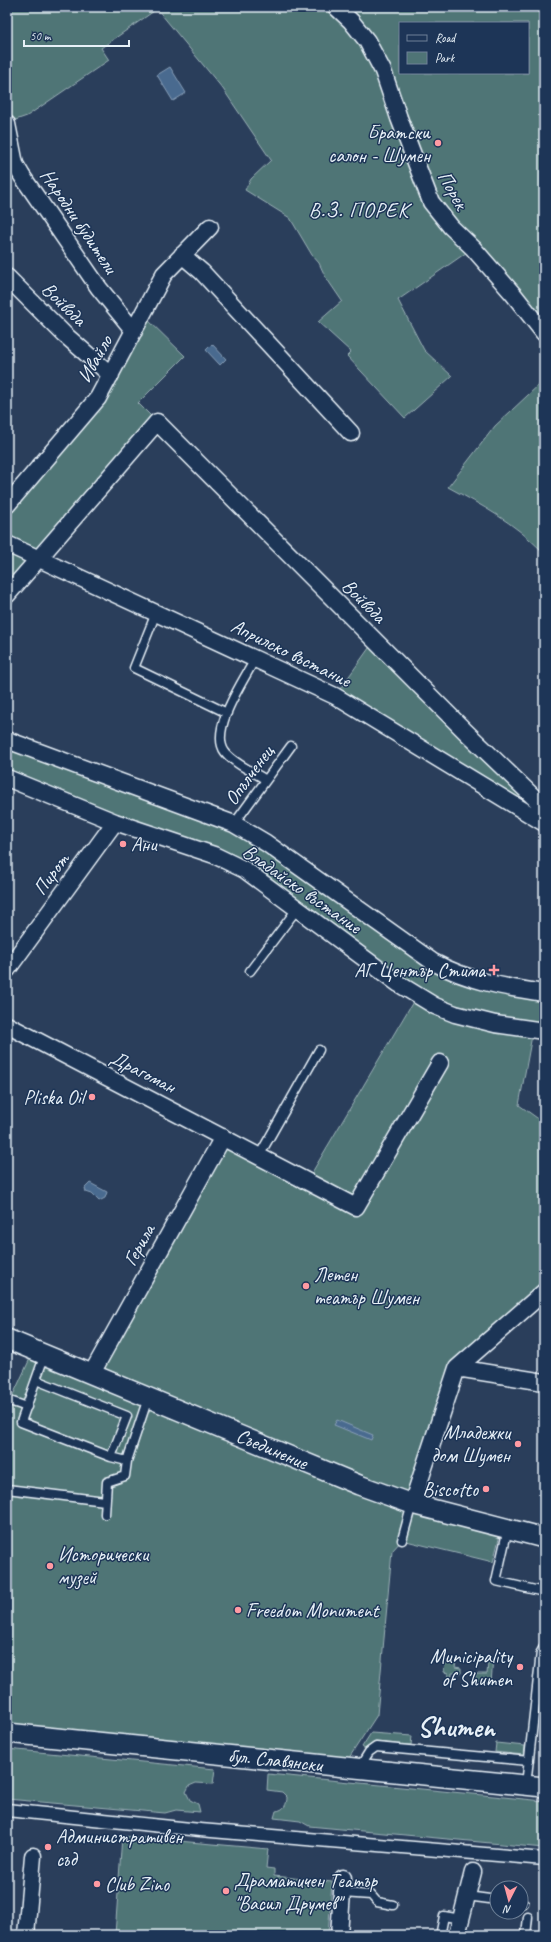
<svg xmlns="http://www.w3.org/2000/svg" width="551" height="1942" font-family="Caveat,sans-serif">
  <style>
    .green { fill: #4f7476; stroke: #9cb2b7; fill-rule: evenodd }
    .water { fill: #496a8f; stroke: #89a0b9 }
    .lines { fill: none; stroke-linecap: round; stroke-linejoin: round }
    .service-casing { stroke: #e8f1f8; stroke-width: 11 }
    .pedestrian-casing { stroke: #e8f1f8; stroke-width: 15 }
    .minor-casing { stroke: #e8f1f8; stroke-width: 19 }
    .tertiary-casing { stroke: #e8f1f8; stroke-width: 22 }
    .service { stroke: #1d3557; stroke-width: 8 }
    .pedestrian { stroke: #1d3557; stroke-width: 12 }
    .minor { stroke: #1d3557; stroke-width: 16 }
    .tertiary { stroke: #1d3557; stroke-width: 19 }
    .poi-dot { fill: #ff9aa2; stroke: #1d3557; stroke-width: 1.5 }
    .labels { text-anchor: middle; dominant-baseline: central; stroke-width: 3; stroke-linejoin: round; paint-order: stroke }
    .poi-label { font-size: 20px; fill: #e8f1f8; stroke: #1d3557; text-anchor: start }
    .street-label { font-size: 20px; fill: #e8f1f8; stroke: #1d3557 }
    .neighbourhood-label { font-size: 21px; letter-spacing: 1px; fill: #e8f1f8; stroke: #1d3557 }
    .town-label { font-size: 28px; font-weight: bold; fill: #e8f1f8; stroke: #1d3557 }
  </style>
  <rect width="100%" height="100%" fill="#2a3e5b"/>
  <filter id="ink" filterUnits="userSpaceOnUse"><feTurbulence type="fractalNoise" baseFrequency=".025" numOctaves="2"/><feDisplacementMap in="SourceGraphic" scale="8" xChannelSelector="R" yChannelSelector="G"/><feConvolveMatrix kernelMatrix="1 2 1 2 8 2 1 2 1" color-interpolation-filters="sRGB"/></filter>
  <g filter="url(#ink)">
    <!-- green -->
    <path class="green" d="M7,7h537v326l-71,-85 -75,52 26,50 28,26 -47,42 -58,-62 4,-4 -33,-30 24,-21 -17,-25 -6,-13 -7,-8 -22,-37 -45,-28 6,-11 20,-19 -48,-71 -66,-80 -56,39 8,12 -82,56 -20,7zM400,23h128v50h-128z
      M143,315l42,41 -47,47 19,19 -150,173v-90l91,-107z
      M544,380v171h-2c-29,-29 -59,-45 -94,-64l47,-61z
      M374,641l170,166v16l-209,-127z
      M7,740l218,80 208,142 111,31v38l-11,-1 -14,75 25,18v169l-87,76 -45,135 90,24 -9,35 -91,-22 -10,11 -15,164 -34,52 -336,-34v-325l27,-58 58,23 131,-236 84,44 110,-186 -172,-125 -238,-92z
      M486,1658l7,1 -2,24 -16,-1 1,-8h11l1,-11h-2z
      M445,1661h11l-1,6 6,1v5h-9v3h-4v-3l-4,-1z
      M371,1733l41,3 -1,9 -36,-3 -10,7 -3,-2z
      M496,1743l29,3 -1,9 -29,-3z
      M7,1749l208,20 -2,15 -17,-1 -7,3 -3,6 4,8 8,4 2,8 -24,-2 -11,3 -158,-14z
      M268,1774l276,27v47l-235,-22 -9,-5 -26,-3 2,-7c8,-1 11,-6 11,-14l-5,-5 -15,-2z
      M122,1836l146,13 -2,19 8,1v7l58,6 -4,53h-213z"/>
    <!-- water -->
    <path class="water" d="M170,67l16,26 -13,8 -16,-26z
      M212,344l14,15 -6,6 -14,-15z
      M90,1183l17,9 -2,6 -6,3 -7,-7 -6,-2 -1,-4z
      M337,1420l36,15 -2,5 -37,-15z"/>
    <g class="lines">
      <defs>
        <path id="service" d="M156,613l-22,55 93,45
          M255,659c-11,21 -46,71 -30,93 9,12 29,20 41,28
          M234,824l57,-78
          M250,971l47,-62
          M259,1156l60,-106
          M45,1354l-24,68 90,35 16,4 21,-63
          M36,1380l91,36 -16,41
          M7,1400l20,7
          M7,1489l98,12
          M105,1514l2,-32 18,-6 2,-15
          M508,1528l-12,53 48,11
          M402,1540l10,-36
          M359,1768l10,-16 7,-5 153,14
          M526,1785l15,-133 3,-5
          M342,1893l29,2 6,7 16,3
          M467,1896l30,4
          M521,1903h3
          M441,1931l3,-15 17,3
          M526,1935l2,-18"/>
        <path id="pedestrian" d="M7,1810l193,20 344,29"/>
        <path id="minor" d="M336,7l15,14 16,20 16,30 16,47 32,84 20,25 22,21 41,47 30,38
          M7,124l8,40 7,12 77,112 35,43
          M182,255l20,17 149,161
          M7,277l57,57 47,41
          M7,505l91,-107 66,-124 46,-47
          M7,544l328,152 209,127
          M7,595l150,-173 308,309 79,76
          M7,740l227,84 32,19 167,119c36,19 70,25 111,31
          M7,778l108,44 99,33 31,15 154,114 36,22 20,8 40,10 49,7
          M7,970l108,-148
          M7,1025l349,182 84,-144
          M457,1368l87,14
          M92,1373l131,-236
          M412,1504l45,-136 87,-76
          M26,1935l7,-79
          M339,1935l4,-57
          M457,1935l16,-63"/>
        <path id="tertiary" d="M7,1339l352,146 53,19 132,34
          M7,1733l537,54"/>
      </defs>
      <!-- service casing -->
      <use href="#service" class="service-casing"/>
      <!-- pedestrian casing -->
      <use href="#pedestrian" class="pedestrian-casing"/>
      <!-- minor casing -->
      <use href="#minor" class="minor-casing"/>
      <!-- tertiary casing -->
      <use href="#tertiary" class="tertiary-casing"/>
      <!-- service -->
      <use href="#service" class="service"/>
      <!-- pedestrian -->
      <use href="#pedestrian" class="pedestrian"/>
      <!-- minor -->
      <use href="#minor" class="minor"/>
      <!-- tertiary -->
      <use href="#tertiary" class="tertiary"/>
    </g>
  </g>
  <!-- markers -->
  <g class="poi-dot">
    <circle cx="438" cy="143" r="4"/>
    <circle cx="123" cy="844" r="4"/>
    <path d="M492 964h4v4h4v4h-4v4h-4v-4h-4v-4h4z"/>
    <circle cx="92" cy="1097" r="4"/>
    <circle cx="306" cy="1286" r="4"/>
    <circle cx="518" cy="1444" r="4"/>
    <circle cx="486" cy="1489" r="4"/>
    <circle cx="50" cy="1566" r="4"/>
    <circle cx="238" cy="1610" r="4"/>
    <circle cx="520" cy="1667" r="4"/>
    <circle cx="48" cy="1847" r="4"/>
    <circle cx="97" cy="1884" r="4"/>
    <circle cx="226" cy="1891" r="4"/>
  </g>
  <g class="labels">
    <!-- poi labels -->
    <g class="poi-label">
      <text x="430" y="132" text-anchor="end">Братски<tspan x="430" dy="23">салон - Шумен</tspan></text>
      <text x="131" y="844">Ани</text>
      <text x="485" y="970" text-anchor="end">АГ Център Стима</text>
      <text x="84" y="1097" text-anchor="end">Pliska Oil</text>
      <text x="314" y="1274">Летен<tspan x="314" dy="23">театър Шумен</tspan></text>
      <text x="510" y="1432" text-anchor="end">Младежки<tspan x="510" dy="23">дом Шумен</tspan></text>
      <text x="478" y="1489" text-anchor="end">Biscotto</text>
      <text x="58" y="1554">Исторически<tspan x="58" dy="23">музей</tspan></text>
      <text x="246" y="1610">Freedom Monument</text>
      <text x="512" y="1656" text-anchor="end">Municipality<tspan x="512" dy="23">of Shumen</tspan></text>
      <text x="56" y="1836">Административен<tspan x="56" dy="23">съд</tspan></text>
      <text x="234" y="1880">Драматичен Театър<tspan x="234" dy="23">"Васил Друмев"</tspan></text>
      <text x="105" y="1884">Club Zino</text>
    </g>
    <!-- street labels -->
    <g class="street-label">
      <text transform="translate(453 190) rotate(60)">Порек</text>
      <text transform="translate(79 221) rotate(56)">Народни будители</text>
      <text transform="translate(64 304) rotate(44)">Войвода</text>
      <text transform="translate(95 359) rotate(-61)">Ивайло</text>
      <text transform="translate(364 601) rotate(45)">Войвода</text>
      <text transform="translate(291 653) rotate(26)">Априлско въстание</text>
      <text transform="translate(249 775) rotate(-54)">Опълченец</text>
      <text transform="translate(51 874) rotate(-54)">Пирот</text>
      <text transform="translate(302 889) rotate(35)">Владайско въстание</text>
      <text transform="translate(143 1072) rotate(27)">Драгоман</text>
      <text transform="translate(139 1245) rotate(-61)">Герила</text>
      <text transform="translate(272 1449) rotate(23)">Съединение</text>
      <text transform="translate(275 1760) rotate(6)">бул. Славянски</text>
    </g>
    <!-- neighbourhood labels -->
    <g class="neighbourhood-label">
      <text x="359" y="210">В.З. ПОРЕК</text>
    </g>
    <!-- town labels -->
    <g class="town-label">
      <text x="456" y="1726">Shumen</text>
    </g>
  </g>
  <!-- margin -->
  <rect width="551" height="1942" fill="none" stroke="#1d3557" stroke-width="24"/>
  <rect x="12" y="12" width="527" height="1918" fill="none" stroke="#e8f1f8" stroke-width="1.5" filter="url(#ink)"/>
  <!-- legend -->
  <rect x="399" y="22" width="130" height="52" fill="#1d3557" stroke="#6e8097"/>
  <rect x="407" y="35" width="20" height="6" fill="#1d3557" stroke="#6e8097"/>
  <text x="435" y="42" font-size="12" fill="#e8f1f8">Road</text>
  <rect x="407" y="52" width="20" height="12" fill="#4f7476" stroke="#6e8097"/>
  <text x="435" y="62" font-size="12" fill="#e8f1f8">Park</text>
  <!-- north arrow -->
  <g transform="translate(509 1900) rotate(186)"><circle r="19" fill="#1d3557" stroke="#6e8097"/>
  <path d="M0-3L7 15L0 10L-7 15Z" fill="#ff9aa2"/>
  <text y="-6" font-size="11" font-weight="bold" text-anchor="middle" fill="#e8f1f8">N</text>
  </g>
  <!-- scale -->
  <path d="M24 40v6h105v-6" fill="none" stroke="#e8f1f8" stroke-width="2"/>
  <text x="30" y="40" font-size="12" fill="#e8f1f8" stroke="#1d3557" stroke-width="3" paint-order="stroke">50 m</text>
</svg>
